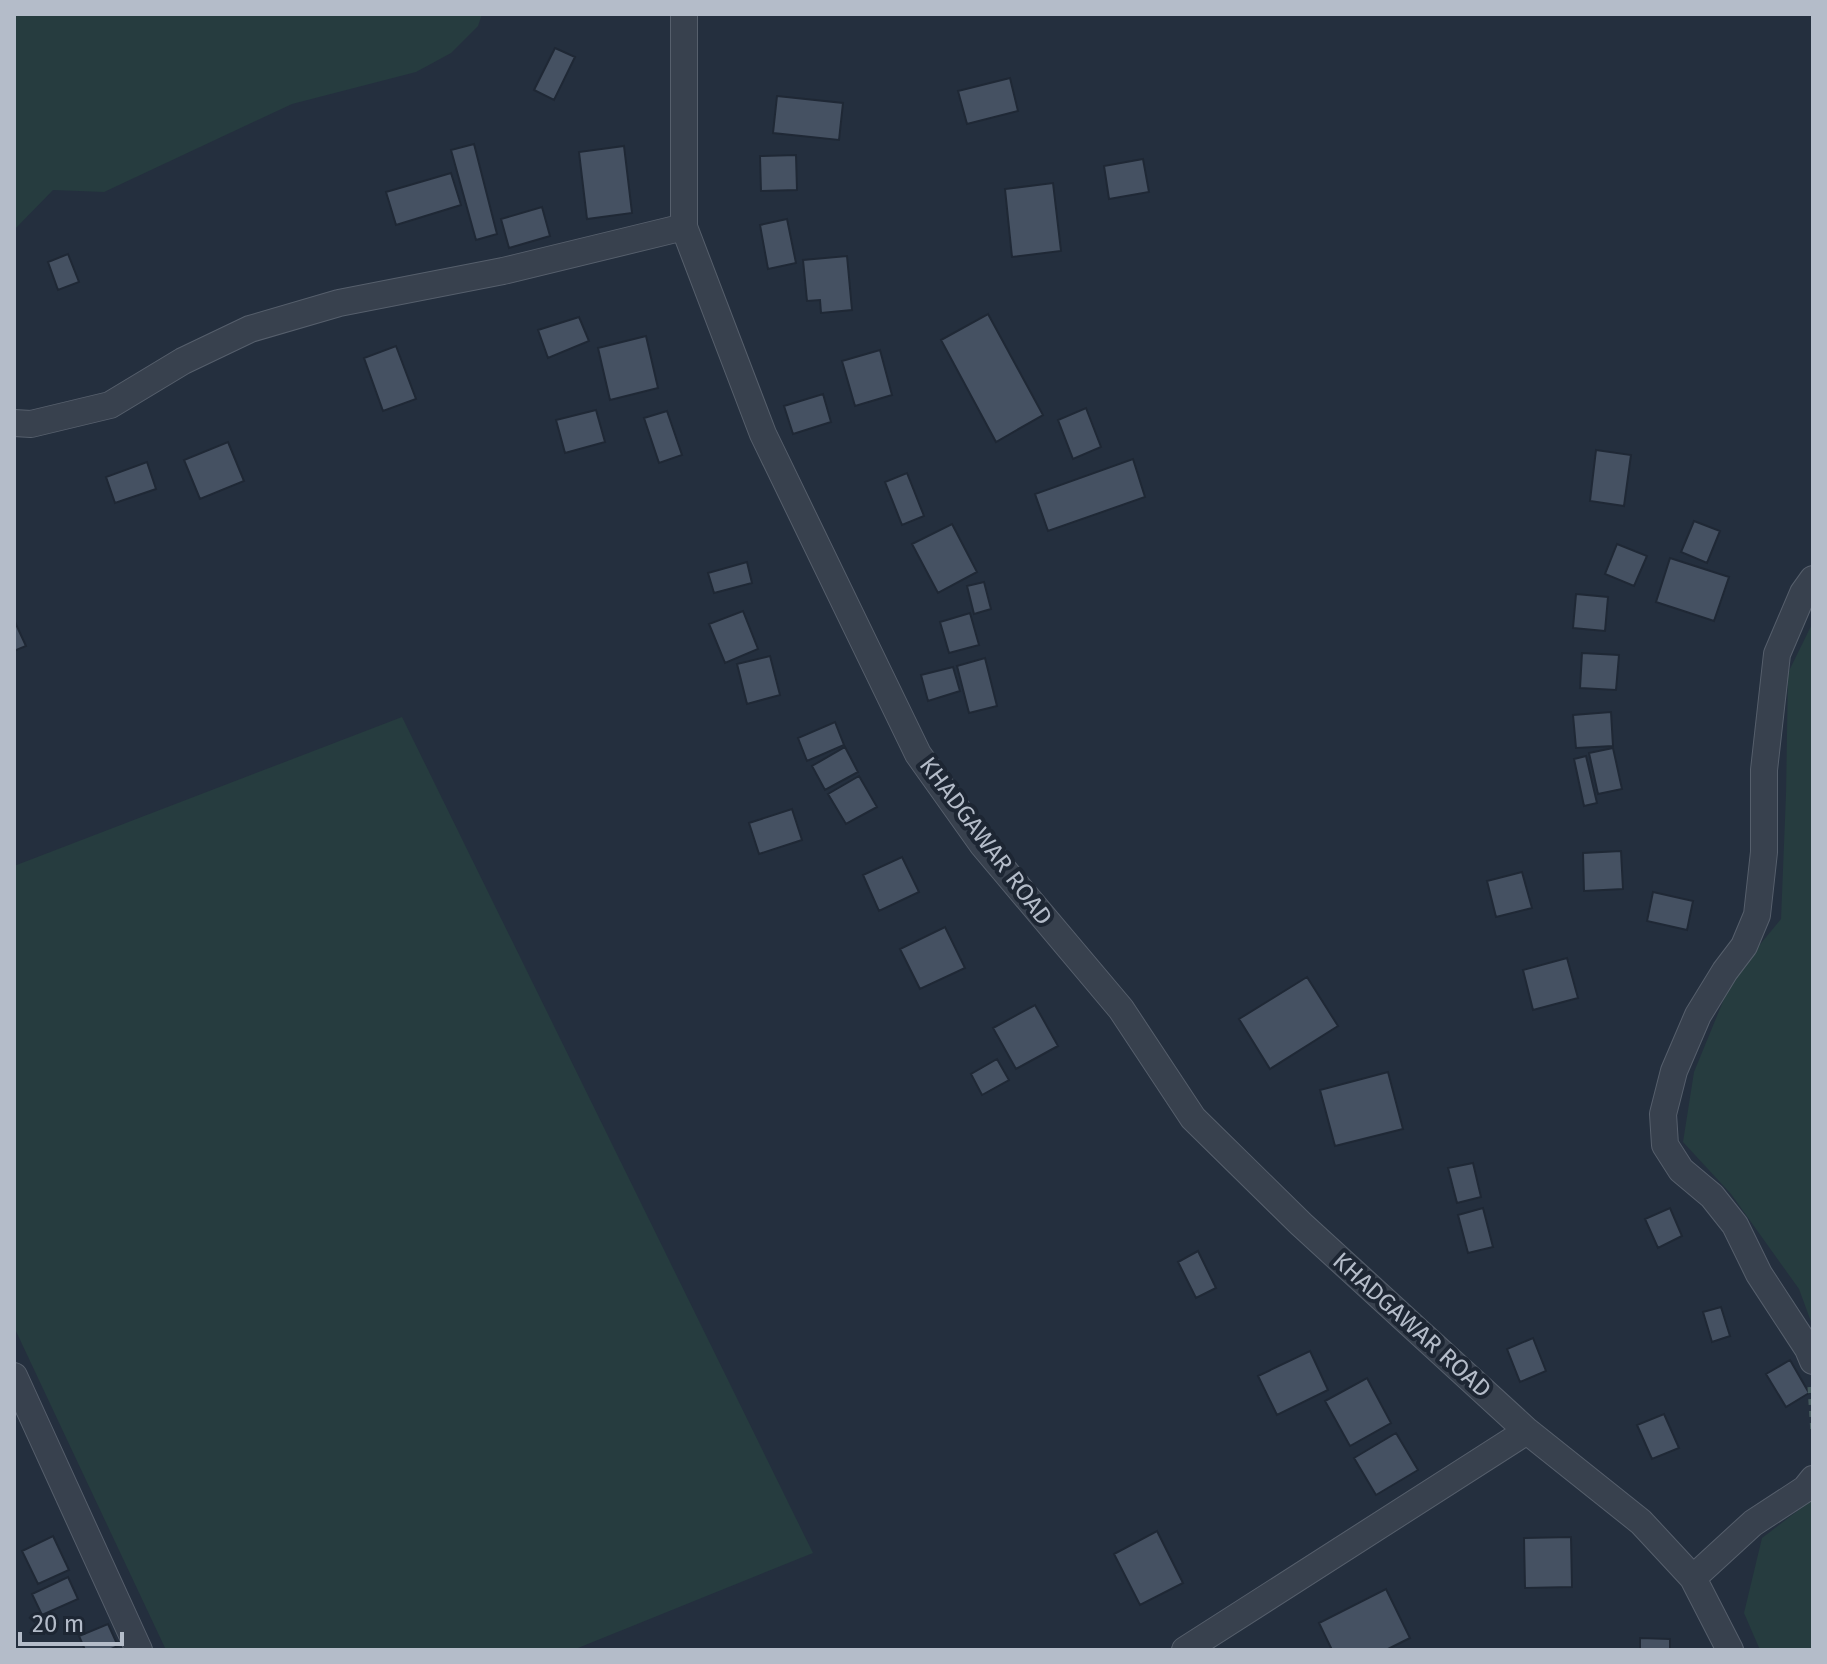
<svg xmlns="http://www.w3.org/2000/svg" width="1827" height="1664" font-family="'Fira Sans',sans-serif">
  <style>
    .green { fill: #263c3f }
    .building { fill: #455162; stroke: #1f2835; stroke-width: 2 }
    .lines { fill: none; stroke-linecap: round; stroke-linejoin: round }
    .street-casing { stroke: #565f6c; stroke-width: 28 }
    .path { stroke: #44595c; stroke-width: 5; stroke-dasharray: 6 6; stroke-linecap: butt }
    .street { stroke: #38414e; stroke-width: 26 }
    .labels { text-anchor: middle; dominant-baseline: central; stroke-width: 8; stroke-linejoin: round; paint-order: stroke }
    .street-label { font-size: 24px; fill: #b4bcc9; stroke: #1d2633 }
  </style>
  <rect width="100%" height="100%" fill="#242f3e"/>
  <!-- green -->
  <path class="green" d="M14,14h468l-4,12 -27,27 -35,19 -124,32 -188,88 -51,-2 -39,40z
    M1813,622v705l-14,-38 -68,-95 -48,-52 11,-70 39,-95 48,-58 5,-125 2,-121z
    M402,717l411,836 -240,97h-407l-152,-323v-461z
    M1813,1499v151h-53l-16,-37 18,-75z"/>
  <!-- building -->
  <path class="building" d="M555,48l20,9 -21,43 -20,-10z
    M1010,78l8,33 -51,13 -9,-33z
    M777,96l66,7 -4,37 -66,-7z
    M474,144l23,90 -21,6 -25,-90z
    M624,146l8,67 -45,6 -8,-67z
    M796,155l1,35 -36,1 -1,-35z
    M1143,159l6,33 -40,7 -5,-33z
    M451,173l10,32 -65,20 -10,-33z
    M1053,183l8,68 -49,6 -7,-68z
    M542,207l8,29 -41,12 -8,-29z
    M787,219l9,44 -28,6 -8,-44z
    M68,254l11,28 -21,8 -10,-28z
    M847,256l5,54 -31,3 -1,-13 -13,1 -4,-41z
    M988,314l55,101 -47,27 -55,-102z
    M579,317l10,24 -41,17 -10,-28z
    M646,336l12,52 -48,12 -12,-52z
    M396,346l20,53 -33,12 -19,-53z
    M880,350l12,45 -37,11 -13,-45z
    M823,394l8,28 -38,12 -9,-28z
    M1086,408l15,39 -28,12 -15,-39z
    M596,410l9,32 -40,11 -9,-33z
    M667,411l15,44 -23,8 -15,-45z
    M228,442l16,39 -44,18 -16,-39z
    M1596,450l35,5 -7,51 -34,-5z
    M1133,459l12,38 -97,34 -13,-37z
    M147,462l9,27 -41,14 -9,-26z
    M907,473l17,43 -22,9 -17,-43z
    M1694,521l26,10 -13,32 -26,-11z
    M952,524l25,48 -39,21 -26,-49z
    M1617,544l30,12 -13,30 -29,-12z
    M1670,558l59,19 -15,44 -58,-19z
    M747,562l5,21 -38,10 -6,-20z
    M984,582l7,27 -17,5 -7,-28z
    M1576,594l32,3 -3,34 -32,-3z
    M743,611l15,38 -33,14 -16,-39z
    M970,613l9,32 -30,8 -9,-31z
    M14,620l12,26 -12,5z
    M1582,653l37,2 -3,35 -36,-2z
    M770,656l10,39 -33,9 -10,-40z
    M985,658l12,48 -28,7 -12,-47z
    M953,667l7,24 -32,10 -7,-26z
    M1611,712l2,34 -37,2 -3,-33z
    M835,722l9,23 -37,16 -9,-23z
    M845,747l13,25 -33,18 -13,-24z
    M1613,748l9,41 -24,5 -9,-41z
    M1586,756l11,47 -13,3 -10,-47z
    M859,776l18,31 -31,17 -18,-30z
    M792,809l10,31 -43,14 -10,-31z
    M1621,851l2,38 -39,2 -1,-38z
    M902,857l17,35 -40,19 -16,-36z
    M1522,872l10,36 -36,9 -9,-36z
    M1653,892l40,9 -6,29 -40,-9z
    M945,927l20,41 -45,21 -20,-40z
    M1567,958l11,40 -45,12 -10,-40z
    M1307,977l31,49 -68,43 -31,-50z
    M1035,1005l23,41 -42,23 -23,-41z
    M997,1059l12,21 -27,15 -11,-21z
    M1388,1072l15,57 -68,17 -15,-56z
    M1473,1163l8,34 -24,6 -9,-35z
    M1483,1208l10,39 -25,6 -10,-38z
    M1670,1208l12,28 -24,12 -13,-29z
    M1198,1251l18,37 -20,10 -18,-36z
    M1721,1307l9,29 -18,6 -9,-30z
    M1533,1338l13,33 -26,11 -13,-33z
    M1310,1351l18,39 -51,25 -19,-39z
    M1790,1360l19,33 -23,14 -20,-33z
    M1367,1378l24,45 -41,23 -25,-45z
    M1664,1414l15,34 -27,11 -15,-34z
    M1396,1433l22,37 -42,25 -22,-37z
    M1157,1531l26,52 -43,22 -26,-51z
    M53,1536l16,34 -31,14 -16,-33z
    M1571,1537l1,50 -47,1 -1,-50z
    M68,1577l10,22 -36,16 -10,-21z
    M1386,1589l24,49 -24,12h-54l-13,-27z
    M108,1624l10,22 -9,4h-24l-6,-14z
    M1640,1638l30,1v11h-30z"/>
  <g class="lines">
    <defs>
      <path id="street" d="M684,14v213l79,207 155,320 64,90 139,165 72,109 108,106 226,207 114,91 52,56 37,72
        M14,423l17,1 79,-19 73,-44 67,-32 89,-26 164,-32 181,-44
        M1813,579l-10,14 -26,61 -13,116v82l-7,63 -13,31 -19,25 -27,44 -24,56 -11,43 2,31 16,25 31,26 23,29 24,49 49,75 5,12
        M14,1376l125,274
        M1693,1578l60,-55 52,-34 8,-10
        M1185,1650l342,-219"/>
    </defs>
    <!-- street casing -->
    <use href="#street" class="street-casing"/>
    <!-- path -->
    <path class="path" d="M1810,1387l3,47"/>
    <!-- street -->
    <use href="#street" class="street"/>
  </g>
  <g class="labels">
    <!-- street labels -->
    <g class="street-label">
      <text transform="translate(986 841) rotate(53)">KHADGAWAR ROAD</text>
      <text transform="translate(1412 1325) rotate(42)">KHADGAWAR ROAD</text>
    </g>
  </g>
  <!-- border -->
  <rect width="1827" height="1664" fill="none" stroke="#b4bcc9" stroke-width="32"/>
  <!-- scale -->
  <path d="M20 1632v12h102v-12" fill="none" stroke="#b4bcc9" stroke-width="4"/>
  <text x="32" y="1632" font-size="24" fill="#b4bcc9" stroke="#1d2633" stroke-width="6" paint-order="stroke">20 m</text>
</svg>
